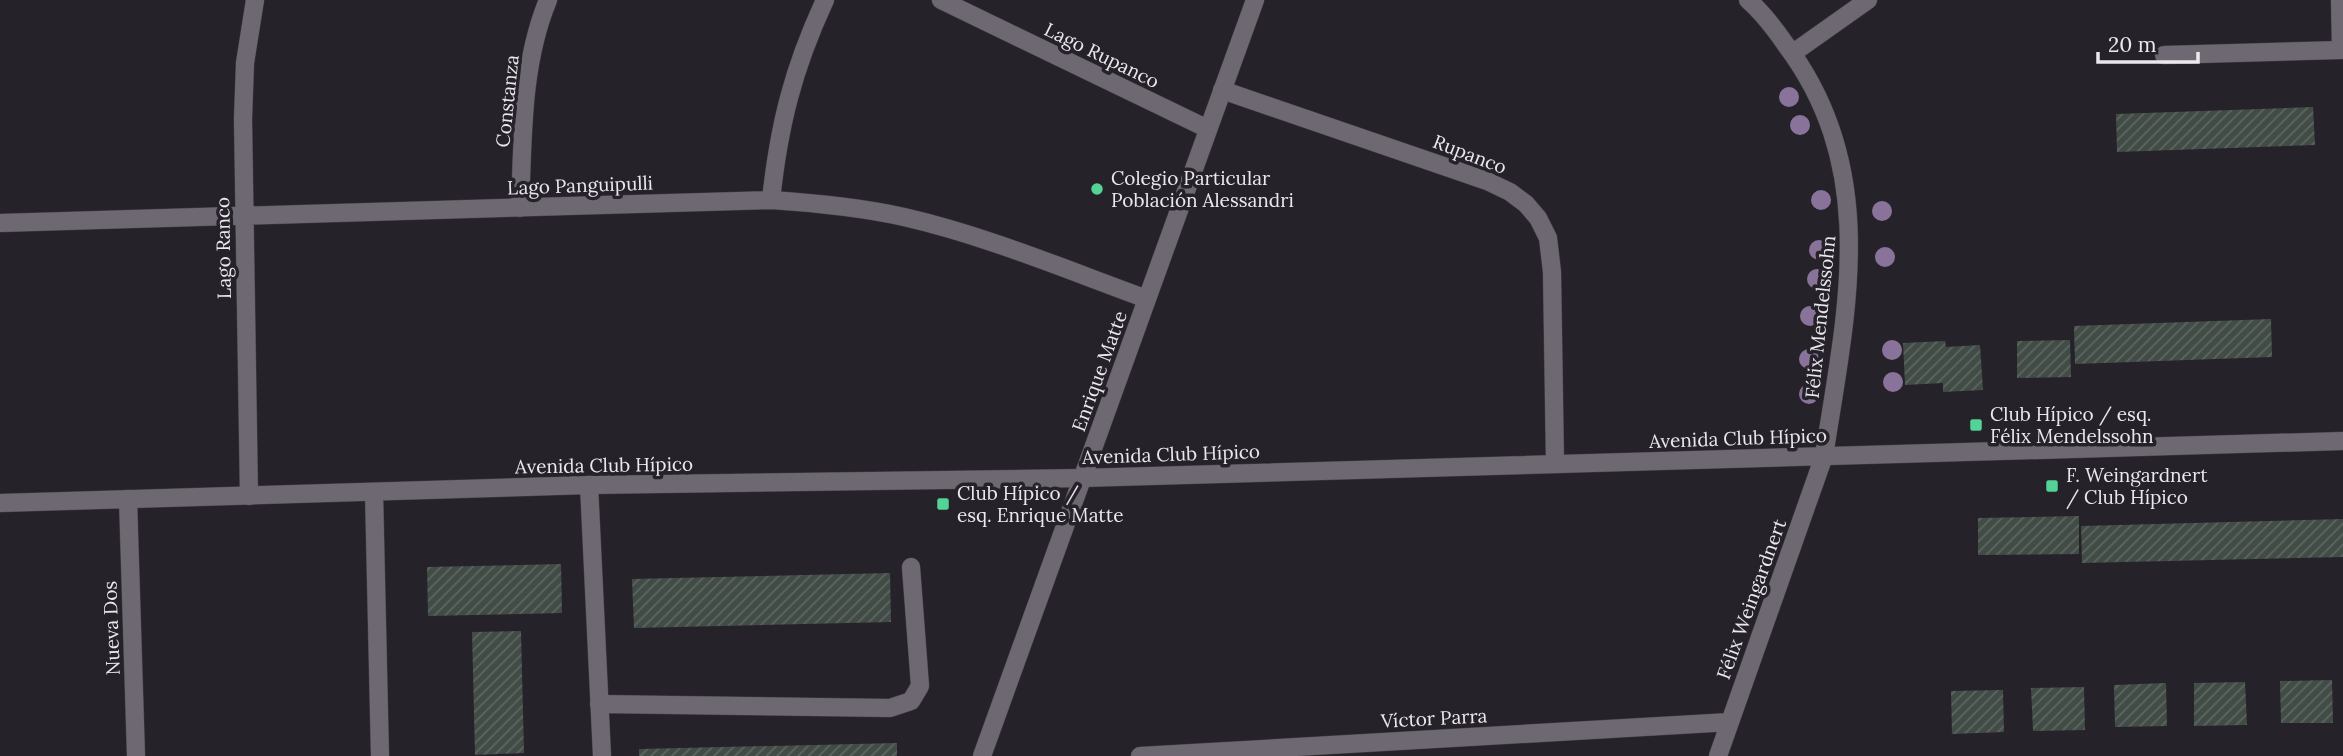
<svg xmlns="http://www.w3.org/2000/svg" width="2343" height="756" font-family="Lora,serif">
  <style>
    .building { fill: url(#building-hatch) }
    .lines { fill: none; stroke-linecap: round; stroke-linejoin: round }
    .service-casing { stroke: #444047; stroke-width: 19 }
    .minor-casing { stroke: #444047; stroke-width: 19 }
    .secondary-casing { stroke: #444047; stroke-width: 19 }
    .service { stroke: #6e6872; stroke-width: 18 }
    .minor { stroke: #6e6872; stroke-width: 18 }
    .secondary { stroke: #6e6872; stroke-width: 18 }
    .tree { fill: #89739b }
    .poi-dot { fill: #54d396; stroke: #26222a; stroke-width: 2.5 }
    .labels { text-anchor: middle; dominant-baseline: central; stroke-width: 7; stroke-linejoin: round; paint-order: stroke }
    .street-label { font-size: 19px; fill: #eae7ed; stroke: #26222a }
    .poi-label { font-size: 19px; fill: #eae7ed; stroke: #26222a; text-anchor: start }
  </style>
  <defs>
    <pattern id="building-hatch" width="6" height="6" patternUnits="userSpaceOnUse" patternTransform="scale(1.75)"><rect width="6" height="6" fill="#424c46"/><path d="M-1 1l2-2M0 6l6-6M5 7l2-2" fill="none" stroke="#5d6661"/></pattern>
  </defs>
  <rect width="100%" height="100%" fill="#26222a"/>
  <!-- building -->
  <path class="building" d="M2313,107l2,38 -198,7 -1,-38z
    M2271,319l1,38 -197,7 -1,-38z
    M2070,340l1,37 -54,1v-37z
    M1945,341l1,6 34,-2 3,45 -40,2v-9l-38,2 -2,-42z
    M2079,516v38l-101,1v-37z
    M2343,519v38l-261,6 -1,-37z
    M561,564l1,49 -134,3 -1,-49z
    M890,573l1,49 -257,6 -2,-49z
    M521,631l3,122 -49,2 -3,-123z
    M2332,680l1,43h-52l-1,-42z
    M2245,682l2,43 -53,1v-43z
    M2166,683l1,43 -52,1 -1,-42z
    M2084,687l1,43 -52,1 -2,-43z
    M2003,690l1,42 -52,2 -1,-43z
    M897,743v13h-258v-7z"/>
  <g class="lines">
    <defs>
      <path id="service" d="M599,704l291,4 21,-7 9,-15 -9,-119"/>
      <path id="minor" d="M941,0l267,129
        M1793,53l75,-53
        M2164,55l177,-5 -1,-50
        M1222,90l265,91 23,11 16,12 12,14 10,20 4,34 3,192
        M771,200c8,-75 22,-131 54,-200
        M520,208c3,-69 1,-143 28,-208
        M0,223l771,-23c45,3 89,7 133,17 83,19 163,53 243,82
        M589,485l13,271
        M374,492l6,264
        M249,496l-6,-377 2,-56 10,-63
        M128,499l8,257
        M982,756l273,-756
        M1140,756l590,-34
        M1718,756l106,-300c22,-143 57,-285 -38,-411 -11,-16 -23,-32 -38,-45"/>
      <path id="secondary" d="M0,503l589,-18 493,-7 1261,-37"/>
    </defs>
    <!-- service casing -->
    <use href="#service" class="service-casing"/>
    <!-- minor casing -->
    <use href="#minor" class="minor-casing"/>
    <!-- secondary casing -->
    <use href="#secondary" class="secondary-casing"/>
    <!-- service -->
    <use href="#service" class="service"/>
    <!-- minor -->
    <use href="#minor" class="minor"/>
    <!-- secondary -->
    <use href="#secondary" class="secondary"/>
  </g>
  <!-- trees -->
  <g class="tree">
    <circle cx="1789" cy="97" r="10"/>
    <circle cx="1800" cy="125" r="10"/>
    <circle cx="1821" cy="200" r="10"/>
    <circle cx="1882" cy="211" r="10"/>
    <circle cx="1819" cy="250" r="10"/>
    <circle cx="1885" cy="257" r="10"/>
    <circle cx="1817" cy="279" r="10"/>
    <circle cx="1810" cy="316" r="10"/>
    <circle cx="1892" cy="350" r="10"/>
    <circle cx="1809" cy="359" r="10"/>
    <circle cx="1893" cy="382" r="10"/>
    <circle cx="1809" cy="394" r="10"/>
  </g>
  <!-- markers -->
  <g class="poi-dot">
    <circle cx="1097" cy="189" r="7"/>
    <rect x="1969" y="418" width="14" height="14" rx="3.5"/>
    <rect x="2045" y="479" width="14" height="14" rx="3.5"/>
    <rect x="936" y="497" width="14" height="14" rx="3.5"/>
  </g>
  <g class="labels">
    <!-- street labels -->
    <g class="street-label">
      <text transform="translate(1102 55) rotate(26)">Lago Rupanco</text>
      <text transform="translate(507 101) rotate(-84)">Constanza</text>
      <text transform="translate(1470 154) rotate(21)">Rupanco</text>
      <text transform="translate(580 185) rotate(-2)">Lago Panguipulli</text>
      <text transform="translate(223 248) rotate(-91)">Lago Ranco</text>
      <text transform="translate(1820 317) rotate(-84)">Félix Mendelssohn</text>
      <text transform="translate(1099 371) rotate(-70)">Enrique Matte</text>
      <text transform="translate(1738 438) rotate(-2)">Avenida Club Hípico</text>
      <text transform="translate(1171 454) rotate(-2)">Avenida Club Hípico</text>
      <text transform="translate(604 465) rotate(-1)">Avenida Club Hípico</text>
      <text transform="translate(1751 599) rotate(-70)">Félix Weingardnert</text>
      <text transform="translate(111 628) rotate(-92)">Nueva Dos</text>
      <text transform="translate(1434 718) rotate(-3)">Víctor Parra</text>
    </g>
    <!-- poi labels -->
    <g class="poi-label">
      <text x="1111" y="178">Colegio Particular<tspan x="1111" dy="22">Población Alessandri</tspan></text>
      <text x="1990" y="414">Club Hípico / esq.<tspan x="1990" dy="22">Félix Mendelssohn</tspan></text>
      <text x="2066" y="475">F. Weingardnert<tspan x="2066" dy="22">/ Club Hípico</tspan></text>
      <text x="957" y="493">Club Hípico /<tspan x="957" dy="22">esq. Enrique Matte</tspan></text>
    </g>
  </g>
  <!-- scale -->
  <path d="M2098 52v10h100v-10" fill="none" stroke="#eae7ed" stroke-width="3.5"/>
  <text x="2108" y="52" font-size="21" fill="#eae7ed" stroke="#26222a" stroke-width="5" paint-order="stroke">20 m</text>
</svg>
